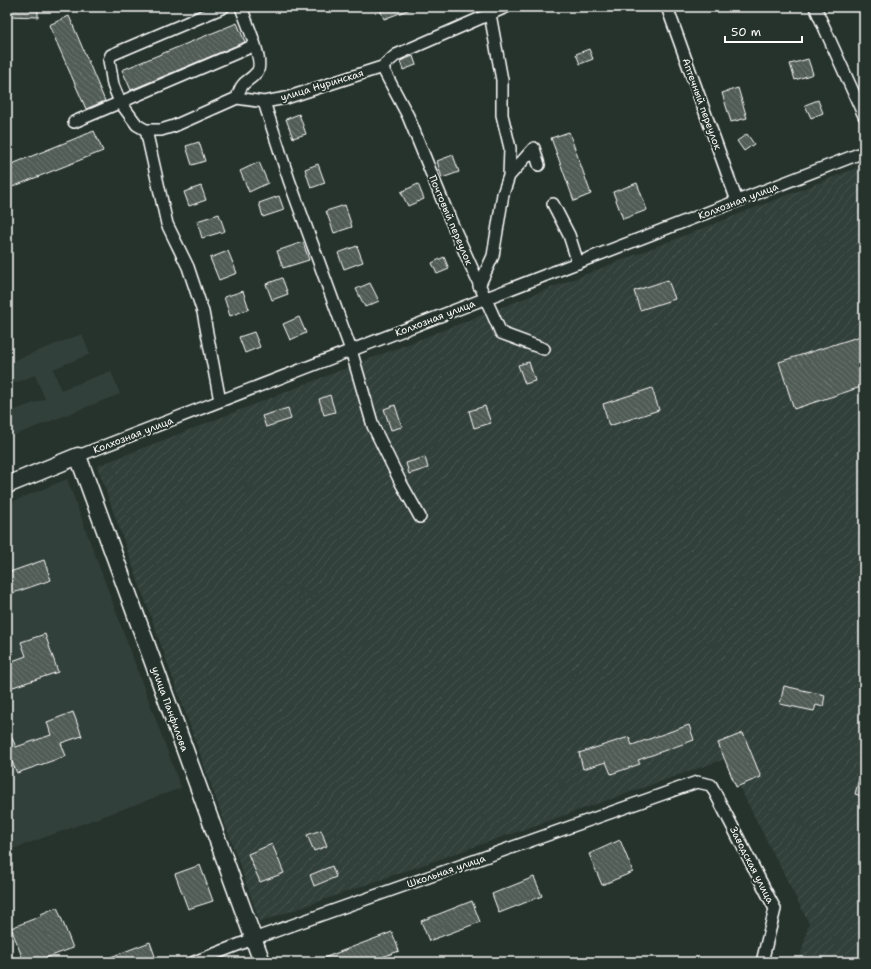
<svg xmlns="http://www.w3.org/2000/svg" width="871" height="969" font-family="'Shantell Sans',sans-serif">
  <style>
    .built { fill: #333f3a }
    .industrial { fill: url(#industrial-furrows) }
    .building { fill: url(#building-back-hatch); stroke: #fff }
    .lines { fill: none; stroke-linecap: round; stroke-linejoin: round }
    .street-casing { stroke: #fff; stroke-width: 14 }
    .secondary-casing { stroke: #fff; stroke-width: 19 }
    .street { stroke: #26332d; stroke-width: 11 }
    .secondary { stroke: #26332d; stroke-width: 16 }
    .labels { text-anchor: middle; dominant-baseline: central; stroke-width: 4; stroke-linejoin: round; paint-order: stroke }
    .street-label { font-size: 10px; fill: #fff; stroke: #26332d }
  </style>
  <defs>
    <pattern id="industrial-furrows" width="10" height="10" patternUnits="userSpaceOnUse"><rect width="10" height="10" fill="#333f3a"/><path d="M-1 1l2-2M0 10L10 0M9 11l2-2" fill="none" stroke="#47524e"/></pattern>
    <pattern id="building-back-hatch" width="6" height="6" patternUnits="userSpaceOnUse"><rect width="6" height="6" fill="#515c57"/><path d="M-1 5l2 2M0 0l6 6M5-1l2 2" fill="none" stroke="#6b7470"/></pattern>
  </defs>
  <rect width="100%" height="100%" fill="#26332d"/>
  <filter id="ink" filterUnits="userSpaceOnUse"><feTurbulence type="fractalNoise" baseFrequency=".025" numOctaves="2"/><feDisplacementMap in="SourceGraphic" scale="8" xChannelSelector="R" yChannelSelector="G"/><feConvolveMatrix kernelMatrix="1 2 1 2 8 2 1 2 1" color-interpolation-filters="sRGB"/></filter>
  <g filter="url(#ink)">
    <!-- built -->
    <path class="built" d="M82,334l8,20 -37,15 8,21 50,-19 9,23 -113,44v-25l38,-14 -10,-24 -28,11v-23z
      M67,479l114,309 -174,63v-347z"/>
    <!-- industrial -->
    <path class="industrial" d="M864,165v797h-65l10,-39 -84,-164 -465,163 -163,-456z"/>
    <!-- building -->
    <path class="building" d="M7,7h31v10l-31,-1z
      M379,7h34v1l-29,11z
      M69,16l36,85 -19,8 -37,-84z
      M237,23l8,19 -114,48 -9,-20z
      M589,49l4,10 -13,5 -4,-10z
      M413,56l3,9 -13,5 -3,-9z
      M808,59l5,15 -18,6 -5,-16z
      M738,88l9,30 -16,4 -9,-29z
      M818,100l5,13 -12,5 -6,-13z
      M299,114l7,20 -13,4 -7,-19z
      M94,131l9,20 -96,38v-23z
      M569,132l22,62 -17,7 -23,-63z
      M747,134l7,10 -10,7 -7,-10z
      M199,142l6,19 -13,4 -6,-19z
      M453,155l6,17 -17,6 -5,-17z
      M259,162l9,21 -19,9 -9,-21z
      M318,164l7,19 -14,5 -6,-19z
      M637,183l10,27 -24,9 -10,-27z
      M418,184l6,15 -16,7 -7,-14z
      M201,186l5,14 -17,6 -5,-14z
      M279,196l5,14 -21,7 -4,-14z
      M345,205l7,22 -18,6 -8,-22z
      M219,214l6,17 -23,7 -5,-17z
      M303,242l6,18 -26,8 -6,-17z
      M357,246l6,16 -19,7 -6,-16z
      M228,251l9,22 -18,7 -9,-22z
      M444,257l5,12 -12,5 -5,-11z
      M282,278l6,16 -16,6 -6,-16z
      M668,280l7,19 -35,11 -6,-19z
      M370,283l9,18 -14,6 -9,-18z
      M243,291l6,18 -19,7 -6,-19z
      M299,317l7,16 -16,7 -7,-16z
      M254,332l6,15 -15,6 -6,-16z
      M864,335v51l-70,23 -15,-47z
      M529,362l6,19 -10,3 -7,-19z
      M652,388l7,22 -50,16 -6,-22z
      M330,395l5,17 -11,3 -5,-16z
      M395,405l7,22 -11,3 -7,-21z
      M485,406l6,17 -17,5 -5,-17z
      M288,408l3,11 -25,8 -4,-11z
      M425,457l3,11 -19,6 -3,-11z
      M44,560l7,20 -44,15v-22z
      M45,634l13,38 -51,17v-26l19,-7 -5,-14z
      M784,686l41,9 -2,12 -7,-2 -2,6 -34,-7z
      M73,712l9,24 -21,7 5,13 -49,17 -5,-11 -5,2v-37l9,20 35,-12 -4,-13z
      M689,725l5,15 -56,20 2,4 -29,10 -5,-12 -23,7 -4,-16 50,-16 3,8z
      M743,733l18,44 -25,10 -18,-44z
      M861,771h3v26l-9,-3z
      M321,830l6,16 -13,5 -7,-16z
      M620,840l13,32 -31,13 -13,-31z
      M272,844l12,29 -24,9 -12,-28z
      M200,865l13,36 -25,8 -13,-35z
      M332,866l4,11 -22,9 -4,-11z
      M534,877l8,19 -43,17 -7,-19z
      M472,901l8,21 -51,19 -8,-20z
      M57,907l16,41 -30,11 1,3h-20l-13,-34 30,-12v-2z
      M392,932l7,19 -31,11h-55z
      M150,942l7,20h-57v-1z"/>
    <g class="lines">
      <defs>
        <path id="street" d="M224,7l-113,48 -2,5 4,25 7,17 17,23 9,5h15l13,-4 63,-28 27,4 22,-4 96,-31 14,-12 110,-48
          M667,7l70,194
          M815,7l49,109
          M490,14l12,66v35l8,33 -1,28
          M382,67l26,49 42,103 51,114 43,16
          M237,98c6,-20 9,-13 20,-26 8,-10 -12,-53 -16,-65
          M264,102l25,78 62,170 22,76 28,57 19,34
          M74,122l181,-77
          M146,130l21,94 21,43 15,45 17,89
          M553,204l16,31 9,28
          M479,286l14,-30 10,-62 6,-18 25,-28 5,17
          M78,456l786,-304
          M194,962l59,-23 444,-157 14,3 64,124 -13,53"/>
        <path id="secondary" d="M7,485l71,-29 184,506"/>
      </defs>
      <!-- street casing -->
      <use href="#street" class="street-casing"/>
      <!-- secondary casing -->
      <use href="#secondary" class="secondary-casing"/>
      <!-- street -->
      <use href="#street" class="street"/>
      <!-- secondary -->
      <use href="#secondary" class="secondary"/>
    </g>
  </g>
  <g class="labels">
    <!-- street labels -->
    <g class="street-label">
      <text transform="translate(322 85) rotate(-17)">улица Нуринская</text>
      <text transform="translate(702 104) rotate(70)">Аптечный переулок</text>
      <text transform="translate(738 201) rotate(-21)">Колхозная улица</text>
      <text transform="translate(451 220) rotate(67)">Почтовый переулок</text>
      <text transform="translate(435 318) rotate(-21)">Колхозная улица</text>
      <text transform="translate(133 435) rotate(-21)">Колхозная улица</text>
      <text transform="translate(170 709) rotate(70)">улица Панфилова</text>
      <text transform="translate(752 865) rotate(63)">Заводская улица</text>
      <text transform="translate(446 871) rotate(-19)">Школьная улица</text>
    </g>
  </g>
  <!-- margin -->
  <rect width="871" height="969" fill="none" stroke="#26332d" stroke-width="24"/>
  <rect x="12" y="12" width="847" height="945" fill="none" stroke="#fff" stroke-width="1.5" filter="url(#ink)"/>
  <!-- scale -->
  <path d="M725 36v6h77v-6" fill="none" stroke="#ffffff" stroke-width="2"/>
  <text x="731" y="36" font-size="12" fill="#ffffff" stroke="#26332d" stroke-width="3" paint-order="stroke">50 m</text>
</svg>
